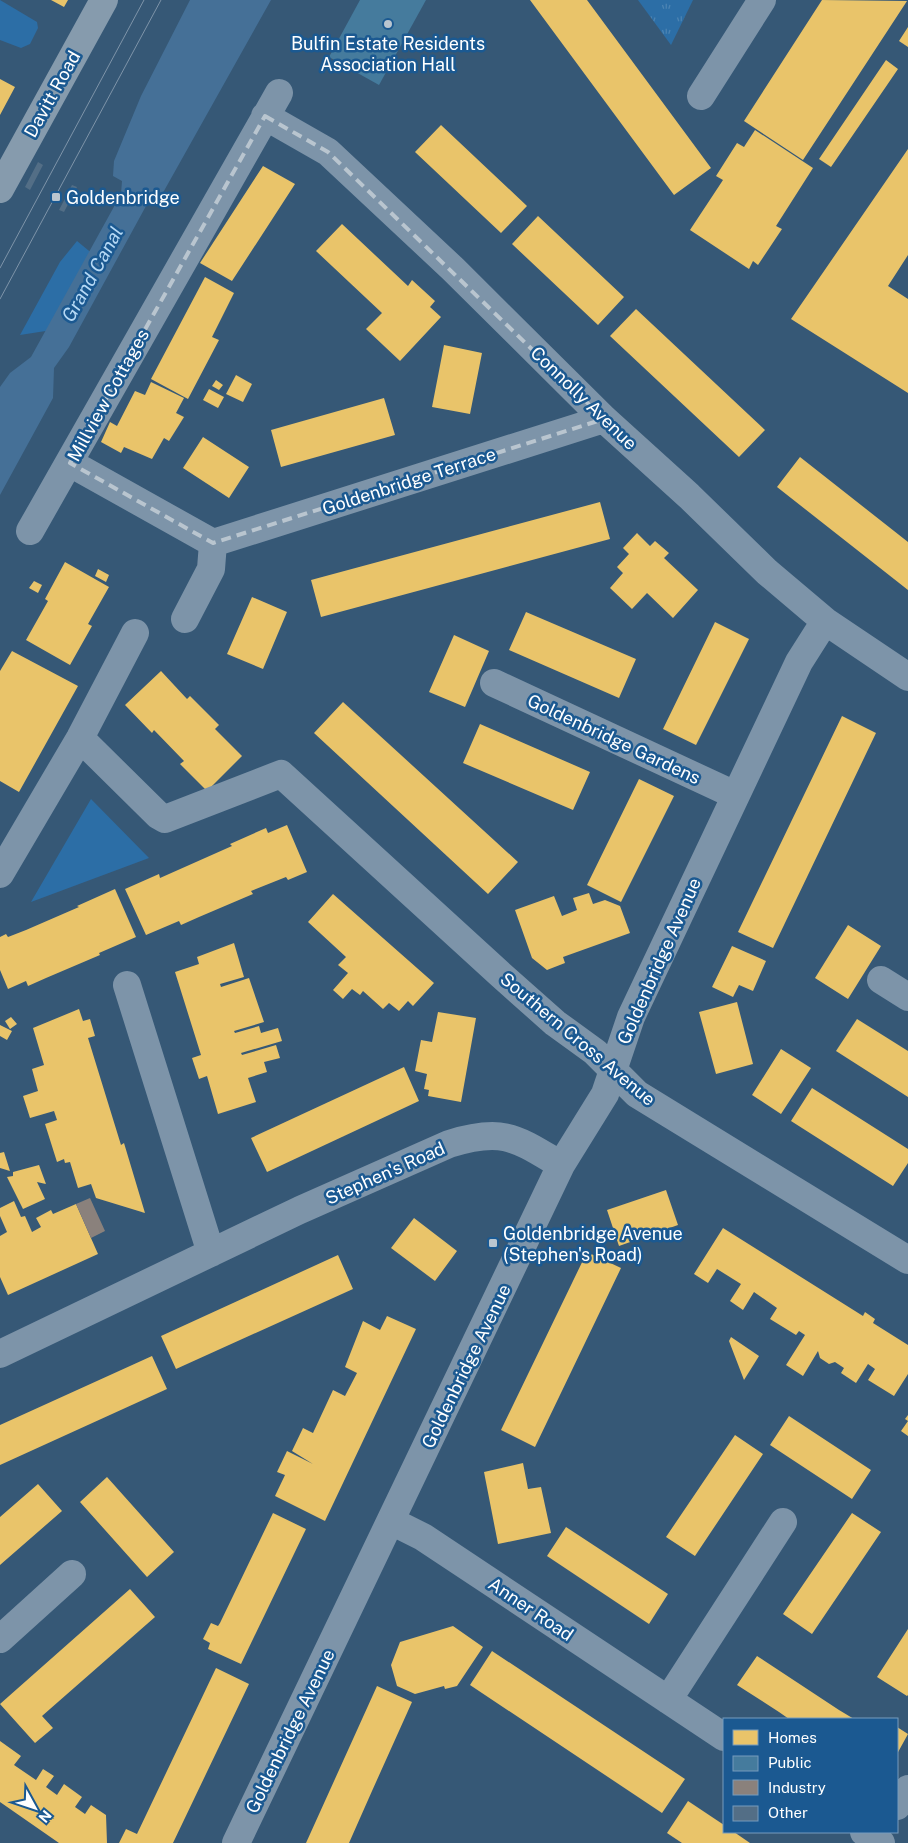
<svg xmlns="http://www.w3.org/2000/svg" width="908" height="1843" font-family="'Public Sans',sans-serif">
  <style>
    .green { fill: #2c6ea6 }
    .park { fill: url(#park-tufts) }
    .water { fill: #457097 }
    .homes { fill: #e9c46a }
    .public { fill: #457b9d }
    .industry { fill: #8a817c }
    .building { fill: #536e86 }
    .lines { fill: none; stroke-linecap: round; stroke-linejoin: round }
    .street { stroke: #7d94a9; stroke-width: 28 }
    .secondary { stroke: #869bad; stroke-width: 28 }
    .tram { stroke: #7e94a9; stroke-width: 1 }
    .marked { fill: none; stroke: #b9c5cf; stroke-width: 4; stroke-dasharray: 10 6; stroke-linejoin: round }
    .poi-dot { fill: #b9c5cf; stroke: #1b5991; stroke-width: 2 }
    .labels { text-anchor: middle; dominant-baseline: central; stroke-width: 5; stroke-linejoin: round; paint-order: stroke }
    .poi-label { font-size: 18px; fill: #fff; stroke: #1b5991; text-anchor: start }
    .street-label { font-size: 18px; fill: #fff; stroke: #1b5991 }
    .water-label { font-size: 19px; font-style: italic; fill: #b6d9f5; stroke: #1b5991 }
  </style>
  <defs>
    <pattern id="park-tufts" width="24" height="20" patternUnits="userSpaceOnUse" patternTransform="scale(1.25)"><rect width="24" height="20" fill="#2c6ea6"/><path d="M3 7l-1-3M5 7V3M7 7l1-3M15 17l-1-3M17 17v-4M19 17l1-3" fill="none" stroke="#4c84b3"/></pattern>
  </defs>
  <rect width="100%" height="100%" fill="#365876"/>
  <!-- green -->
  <path class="green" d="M0,0l37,22 1,6 -8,16 -9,4 -21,-8z
    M77,241l17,14 -42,75 -32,5 40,-73z
    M91,799l58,59 -118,44z"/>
  <!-- park -->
  <path class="park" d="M638,0h55l-22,45z"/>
  <!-- water -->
  <path class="water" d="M190,0h81l-111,198 -14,8 -77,141 -15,21 -1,30 -53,97v-108l10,-14 21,-16 90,-163 1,-13 -9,-5 1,-15 27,-65z"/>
  <!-- homes -->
  <path class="homes" d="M51,0h17l-4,7z
    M530,0h57l124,168 -37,27z
    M822,0l85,1 -104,159 -59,-39z
    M908,27v20l-9,-6z
    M886,60l12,9 -67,98 -12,-8z
    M0,79l15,8 -15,28z
    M441,125l86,81 -26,27 -86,-81z
    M755,130l58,38 -37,58 6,3 -24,36 -5,-4 -4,8 -59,-39 33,-50 -7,-4 21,-33 7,4z
    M908,149v106l-20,31 20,13v94l-117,-74z
    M263,166l32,18 -63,97 -32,-18z
    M538,216l86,81 -26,28 -86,-81z
    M342,224l66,62 4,-6 23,21 -5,6 11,10 -41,44 -34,-32 16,-16 -66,-62z
    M205,277l29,16 -22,44 7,3 -31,59 -37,-20z
    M636,309l129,121 -26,27 -129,-121z
    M444,345l38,8 -12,61 -38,-7z
    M236,375l16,9 -9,18 -17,-8z
    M216,380l7,5 -4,5 -7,-4z
    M151,382l33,16 -8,15 8,4 -15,24 -5,-3 -12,21 -28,-12 -3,6 -20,-11 9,-20 7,4 18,-35 10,4z
    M209,389l15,8 -6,11 -15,-8z
    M384,398l11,37 -114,32 -10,-37z
    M203,437l46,30 -20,31 -46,-30z
    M800,457l108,85v48l-131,-103z
    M600,502l10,37 -289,78 -10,-37z
    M637,533l13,13 5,-5 14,12 -5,5 34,32 -25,28 -26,-25 -15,16 -22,-21 13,-15 -6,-6 12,-13 -6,-6z
    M65,562l44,25 -21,37 4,2 -22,39 -44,-25 22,-39 -3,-2z
    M98,569l11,6 -3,7 -11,-6z
    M34,581l8,4 -4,8 -9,-5z
    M252,597l35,15 -24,57 -36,-15z
    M526,612l110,47 -17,39 -110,-48z
    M715,622l34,17 -53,106 -33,-16z
    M454,635l35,16 -24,56 -36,-15z
    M12,651l66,35 -59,106 -19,-11v-110z
    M161,671l26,28 3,-3 29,29 -4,4 27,27 -35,35 -27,-27 4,-3 -30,-31 -2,3 -27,-28z
    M343,702l175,160 -30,32 -174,-161z
    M842,716l34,17 -103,215 -35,-16z
    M480,724l110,48 -17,38 -110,-47z
    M639,779l35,17 -53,106 -34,-17z
    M287,825l20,47 -19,8 -2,-3 -35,14 2,3 -54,23 -18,8 -2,-4 -33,14 -21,-46 34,-15 1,4 72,-32 -2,-2 36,-16 2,5z
    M115,889l21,48 -37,16 1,2 -54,23 -18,8 -2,-5 -18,8 -8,-19v-33l6,-3 2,3 18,-7 53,-23 -2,-1z
    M589,893l4,11 12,-4 15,6 10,27 -67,24 2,6 -18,7 -15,-12 -17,-48 39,-14 8,20 15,-6 -4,-12z
    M333,894l101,89 -21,23 -5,-5 -9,10 -10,-8 -6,6 -20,-18 -3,4 -8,-6 -9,10 -10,-9 15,-17 -10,-8 8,-8 -38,-35z
    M848,925l33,21 -33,53 -33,-21z
    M234,943l10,34 -24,7 1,3 28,-9 15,44 -30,9 1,2 24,-7 2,7 17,-5 4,13 -41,12 1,2 34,-10 4,13 -16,4 3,10 -19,6 8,24 -38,12 -11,-38 -8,3 -7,-21 9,-3 -26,-83 24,-8 -2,-7z
    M732,946l34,15 -13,30 -14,-6 -6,12 -21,-10z
    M737,1002l16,62 -37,10 -17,-62z
    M79,1009l4,12 7,-2 5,17 -7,2 33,107 3,-2 21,70 -49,-15 -5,-14 -13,4 -8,-26 -5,1 -1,-4 -7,3 -12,-38 12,-4 -3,-9 -24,7 -7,-22 15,-5 -6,-22 12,-4 -11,-37z
    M438,1012l38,6 -15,84 -33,-6 1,-6 -5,-1 3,-15 -12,-3 6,-31 11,2z
    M11,1017l6,7 -7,5 -5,-8z
    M857,1019l51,32v46l-72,-46z
    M0,1025l12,6 -5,9 -7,-4z
    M781,1049l30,19 -30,46 -29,-19z
    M404,1067l15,34 -152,71 -16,-34z
    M812,1088l96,61v14l-15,23 -102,-65z
    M4,1152l6,19 -10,-3v-15z
    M39,1165l7,19 -9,-2 8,17 -22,10 -16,-32 6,-1v-4z
    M666,1190l12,35 -59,21 -12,-36z
    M14,1201l7,16 4,-1 7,16 9,-5 -5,-9 15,-8 2,4 23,-10 22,50 -90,41 -8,-18v-41l7,-4 -7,-16v-8z
    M414,1218l43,33 -22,30 -44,-33z
    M723,1228l140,88 2,-4 10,7 -2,4 35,22v29l-14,22 -26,-16 7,-11 -7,-5 -12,19 -15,-10 3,-5 -9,-6 -6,2 -9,-6 -2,-7 -15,25 -17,-11 19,-30 -6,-4 -3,4 -26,-16 7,-11 -23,-16 -11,18 -13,-9 11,-17 -24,-15 -9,14 -14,-9z
    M587,1252l34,16 -86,179 -34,-17z
    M338,1255l15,34 -177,80 -15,-33z
    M387,1316l29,13 -91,192 -50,-25 10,-21 -8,-3 10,-21 26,13 -21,-13 11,-23 10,5 20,-43 12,6 12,-23 -12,-6 18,-46 17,9z
    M731,1337l28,19 -15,24 -15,-39z
    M152,1356l15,33 -167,76v-40z
    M908,1415v21l-7,-5 7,-10 -3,-2z
    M789,1416l82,54 -19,29 -82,-54z
    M735,1435l28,19 -68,102 -29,-19z
    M523,1463l5,26 13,-2 10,46 -53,11 -14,-72z
    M107,1477l67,75 -27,25 -67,-75z
    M38,1484l24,27 -62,54v-48z
    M273,1513l33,16 -65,135 -33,-15 2,-6 -7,-4 8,-16 7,3 2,-3z
    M852,1513l29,19 -69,102 -29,-20z
    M566,1527l102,67 -19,30 -102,-68z
    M130,1589l25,28 -113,99 11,12 -18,15 -35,-39z
    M453,1626l30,21 -26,39 -12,3 -1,-3 -29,8 -18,-8 -6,-21 9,-23z
    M908,1629v66l-1,1 -30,-19z
    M492,1651l193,128 -23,34 -192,-128z
    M757,1656l82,54 15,9h-65l-10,-7 -42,-27z
    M216,1668l33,16 -76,159h-54l7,-14 11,5z
    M377,1686l35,16 -40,89 -23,52h-43z
    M897,1727l11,7 -11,20z
    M0,1741l21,15 -7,9 22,15 7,-11 11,7 -8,11 11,8 7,-11 18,13 -7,10 10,7 6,-9 15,10 1,28h-48l-59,-41z
    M688,1801l36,24v7h10l16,11h-68l-15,-10z"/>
  <!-- public -->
  <path class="public" d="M360,0h66l-47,85 -50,-28z"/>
  <!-- industry -->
  <path class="industry" d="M90,1198l15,33 -14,7 -15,-34z"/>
  <!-- building -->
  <path class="building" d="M38,162l5,3 -13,25 -5,-3z
    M72,185l5,2 -13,25 -5,-2z"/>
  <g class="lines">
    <!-- street -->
    <path class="street" d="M701,96l61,-96
      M265,116l63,36 125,117 151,150 85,77 78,76 58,49 83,56
      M70,463l143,80 391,-124
      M30,531l249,-438
      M185,619l26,-50 2,-26
      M494,683l241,112
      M80,738l78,77 7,4 116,-45 220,201 54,48 40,29 42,42 271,166
      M0,874l80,-136 55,-105
      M881,980l27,17
      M127,985l84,268
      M0,1354l300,-144 149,-66c54,-17 67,-6 112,21
      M391,1521l32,16 301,200
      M0,1639l72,-65
      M668,1700l115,-178
      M897,1806l11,-17
      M864,1832l17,11
      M236,1843l325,-678 44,-71 26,-77 168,-355 26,-41"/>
    <!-- secondary -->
    <path class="secondary" d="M0,189l104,-189"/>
    <!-- tram -->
    <path class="tram" d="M0,268l144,-268
      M0,299l161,-299"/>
  </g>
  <!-- marked area -->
  <path class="marked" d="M265,116l63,36 276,267 -391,124 -143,-80z"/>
  <!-- markers -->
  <g class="poi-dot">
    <circle cx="388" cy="24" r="5"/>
    <rect x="51" y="192" width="10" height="10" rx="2.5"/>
    <rect x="488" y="1238" width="10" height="10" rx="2.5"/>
  </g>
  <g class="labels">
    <!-- poi labels -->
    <g class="poi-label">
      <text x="388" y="43" text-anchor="middle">Bulfin Estate Residents<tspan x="388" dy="21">Association Hall</tspan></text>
      <text x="66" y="197">Goldenbridge</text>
      <text x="503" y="1233">Goldenbridge Avenue<tspan x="503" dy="21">(Stephen's Road)</tspan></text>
    </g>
    <!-- street labels -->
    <g class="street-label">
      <text transform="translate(52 94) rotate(-61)">Davitt Road</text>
      <text transform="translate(108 395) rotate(-61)">Millview Cottages</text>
      <text transform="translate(584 398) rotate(44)">Connolly Avenue</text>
      <text transform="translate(409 481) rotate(-18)">Goldenbridge Terrace</text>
      <text transform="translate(614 739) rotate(25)">Goldenbridge Gardens</text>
      <text transform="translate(659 961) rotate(-66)">Goldenbridge Avenue</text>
      <text transform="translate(578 1039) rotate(40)">Southern Cross Avenue</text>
      <text transform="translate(385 1173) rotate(-24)">Stephen's Road</text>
      <text transform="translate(466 1366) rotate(-64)">Goldenbridge Avenue</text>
      <text transform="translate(531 1609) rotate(34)">Anner Road</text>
      <text transform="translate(290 1731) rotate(-64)">Goldenbridge Avenue</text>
    </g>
    <!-- water labels -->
    <g class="water-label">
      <text transform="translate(92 274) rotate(-61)">Grand Canal</text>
    </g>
  </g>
  <!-- legend -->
  <rect x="723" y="1718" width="175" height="115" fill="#1b5991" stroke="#769bbd"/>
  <rect x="733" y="1730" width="25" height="15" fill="#e9c46a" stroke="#769bbd"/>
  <text x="768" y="1743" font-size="15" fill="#ffffff">Homes</text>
  <rect x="733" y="1756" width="25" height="15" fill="#457b9d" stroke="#769bbd"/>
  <text x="768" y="1768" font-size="15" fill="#ffffff">Public</text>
  <rect x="733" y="1780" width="25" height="15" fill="#8a817c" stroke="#769bbd"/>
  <text x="768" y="1793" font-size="15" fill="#ffffff">Industry</text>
  <rect x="733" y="1806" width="25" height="15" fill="#536e86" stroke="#769bbd"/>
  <text x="768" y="1818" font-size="15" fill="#ffffff">Other</text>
  <!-- north arrow -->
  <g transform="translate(35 1808) rotate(130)" stroke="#1b5991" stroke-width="4" paint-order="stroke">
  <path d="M0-4L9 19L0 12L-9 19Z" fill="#ffffff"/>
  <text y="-8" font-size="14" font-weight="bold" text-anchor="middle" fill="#ffffff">N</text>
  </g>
</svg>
